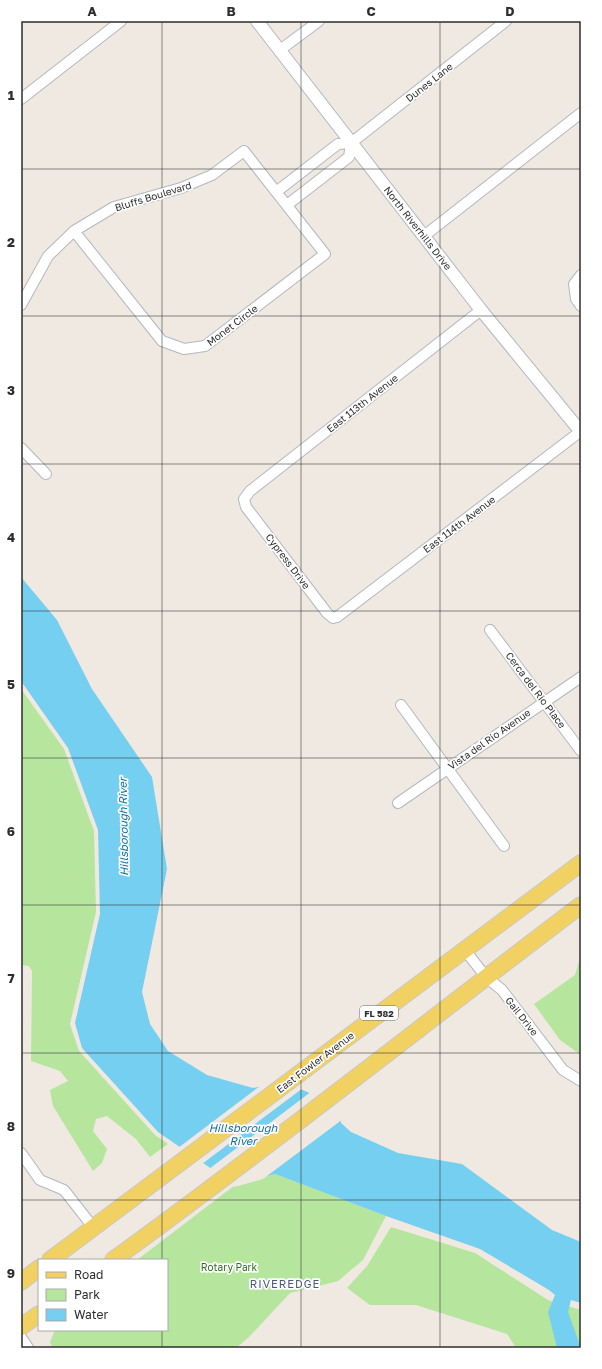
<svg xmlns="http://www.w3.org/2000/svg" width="602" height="1369" font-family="'Golos Text',sans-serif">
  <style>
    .green { fill: #b6e59e }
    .water { fill: #75cff0 }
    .pier { fill: #efe9e1 }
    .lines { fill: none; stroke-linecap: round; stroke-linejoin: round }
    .minor-casing { stroke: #b4b7c1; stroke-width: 12 }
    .tertiary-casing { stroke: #b4b7c1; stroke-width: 14 }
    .primary-casing { stroke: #c9c9c9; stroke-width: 18 }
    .minor { stroke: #fff; stroke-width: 10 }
    .tertiary { stroke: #fff; stroke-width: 12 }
    .primary { stroke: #f2d163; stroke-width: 16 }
    .grid { fill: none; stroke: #2e2e2e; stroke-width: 1; stroke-opacity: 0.55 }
    .labels { text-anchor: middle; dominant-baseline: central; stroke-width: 3.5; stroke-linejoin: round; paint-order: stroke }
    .shield { fill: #fff; stroke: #6d6d6d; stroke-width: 1 }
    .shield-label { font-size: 9px; font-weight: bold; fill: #2e2e2e }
    .street-label { font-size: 10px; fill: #2e2e2e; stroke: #fff }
    .park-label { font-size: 10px; fill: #2c6e1b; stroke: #fff }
    .water-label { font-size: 11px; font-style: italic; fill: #0d6fa3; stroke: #fff }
    .neighbourhood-label { font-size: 11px; letter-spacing: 1px; fill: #4d5680; stroke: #fff }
    .neatline { fill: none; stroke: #2e2e2e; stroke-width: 1.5 }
    .grid-label { font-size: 13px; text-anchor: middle; font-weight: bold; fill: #2e2e2e }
  </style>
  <rect width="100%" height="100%" fill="#efe9e1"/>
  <!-- green -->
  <path class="green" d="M21,689l43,60 30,82 2,81 -26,112 9,27 76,84 13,9 -18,13 -14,-18 -29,-23 -11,3 -3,12 14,18 -5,14 -9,8 -40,-65 -3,-16 18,-9 -8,-10 -29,-10 1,-90 -3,-5 -8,-1z
    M581,955v100l-21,-15 -26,-36 41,-29z
    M275,1174l111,42 -23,44 -25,21 -48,12 -41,44 -13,11h-183l-3,-6 5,-12h112v-70h-30l98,-75z
    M391,1227l84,26 73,47 33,10v38h-65l-9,-14 -91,-29h-46l-23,-17 20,-22z"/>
  <!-- water -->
  <path class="water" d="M21,577l36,43 35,69 60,88 15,92 -25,123 8,32 18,27 39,24 46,13 31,-6 56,24 1,17 10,9 47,21 64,11 90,66 29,12v61l-10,-3 -3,12 13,36h-24l-9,-36 7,-17 -6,-5 -69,-41 -94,-33 -111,-42 -40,11 -77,-53 -76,-84 -7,-25 25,-109 -2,-84 -30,-82 -47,-67z"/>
  <!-- pier -->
  <path class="pier" d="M284,1080l19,8 -101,76 -24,-16 86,-65z
    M312,1091l29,13 2,15 -80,60 -29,8 -25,-18z"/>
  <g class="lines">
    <defs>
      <path id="minor" d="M280,50l39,-29
        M21,99l100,-78
        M276,192l62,-48 13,-1 155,-122
        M287,205l62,-48 2,-14
        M424,236l157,-123
        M581,275l-7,9 2,15 5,7
        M21,305l27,-49 26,-25 40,-24 67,-19 31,-13 32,-24 81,103 -120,92 -21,3 -22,-8 -88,-110
        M481,310l-231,181 -6,8 2,8 81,106 6,5 4,-1 244,-186
        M21,448l25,26
        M490,630l91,121
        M401,705l103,141
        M398,803l183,-126
        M464,949l22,28 16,13 61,80 18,11
        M21,1153l19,27 24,10 29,37"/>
      <path id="tertiary" d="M257,21l224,289 100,122
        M21,1339l6,9"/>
      <path id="primary" d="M50,1260l531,-397
        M113,1260c159,-115 312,-237 468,-355
        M21,1282l18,-14
        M21,1327l18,-13"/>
    </defs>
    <!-- minor casing -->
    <use href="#minor" class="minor-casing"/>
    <!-- tertiary casing -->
    <use href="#tertiary" class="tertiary-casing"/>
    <!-- primary casing -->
    <use href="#primary" class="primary-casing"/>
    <!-- minor -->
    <use href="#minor" class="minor"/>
    <!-- tertiary -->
    <use href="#tertiary" class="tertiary"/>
    <!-- primary -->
    <use href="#primary" class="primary"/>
  </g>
  <!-- grid -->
  <path class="grid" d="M162,21v1239M301,21v1327M440,21v1327M21,169h560M21,316h560M21,464h560M21,611h560M21,758h560M21,905h560M21,1053h560M21,1200h560M162,1330v18"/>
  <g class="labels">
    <!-- shield labels -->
    <rect class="shield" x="360" y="1006" width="38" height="14" rx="3"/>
    <g class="shield-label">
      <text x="379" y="1013">FL 582</text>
    </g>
    <!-- street labels -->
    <g class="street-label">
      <text transform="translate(429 82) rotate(-38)">Dunes Lane</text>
      <text transform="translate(153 196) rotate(-17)">Bluffs Boulevard</text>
      <text transform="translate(418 228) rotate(52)">North Riverhills Drive</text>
      <text transform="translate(232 325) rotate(-37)">Monet Circle</text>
      <text transform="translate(362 403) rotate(-38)">East 113th Avenue</text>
      <text transform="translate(459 524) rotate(-37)">East 114th Avenue</text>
      <text transform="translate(288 561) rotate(53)">Cypress Drive</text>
      <text transform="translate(536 690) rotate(53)">Cerca del Rio Place</text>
      <text transform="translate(489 739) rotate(-35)">Vista del Rio Avenue</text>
      <text transform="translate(522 1016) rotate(52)">Gail Drive</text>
      <text transform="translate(315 1062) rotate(-37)">East Fowler Avenue</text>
    </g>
    <!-- park labels -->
    <g class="park-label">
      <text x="229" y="1267">Rotary Park</text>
    </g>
    <!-- water labels -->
    <g class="water-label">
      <text transform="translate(123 827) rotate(-91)">Hillsborough River</text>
      <text x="243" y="1127">Hillsborough<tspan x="243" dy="13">River</tspan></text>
    </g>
    <!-- neighbourhood labels -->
    <g class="neighbourhood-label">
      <text x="285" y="1283">RIVEREDGE</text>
    </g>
  </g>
  <!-- border -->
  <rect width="602" height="1369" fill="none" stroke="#ffffff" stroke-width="44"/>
  <!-- legend -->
  <rect x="38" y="1259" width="130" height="72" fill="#ffffff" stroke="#ababab"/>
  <rect x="46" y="1272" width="20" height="6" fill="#f2d163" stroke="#ababab"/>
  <text x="74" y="1279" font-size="12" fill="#2e2e2e">Road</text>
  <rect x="46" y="1289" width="20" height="12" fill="#b6e59e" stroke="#ababab"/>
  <text x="74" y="1299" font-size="12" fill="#2e2e2e">Park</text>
  <rect x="46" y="1309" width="20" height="12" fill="#75cff0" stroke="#ababab"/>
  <text x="74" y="1319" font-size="12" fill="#2e2e2e">Water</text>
  <rect x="22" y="22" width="558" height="1325" class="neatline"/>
  <g class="grid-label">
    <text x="92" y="16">A</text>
    <text x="231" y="16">B</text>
    <text x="371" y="16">C</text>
    <text x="510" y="16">D</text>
    <text x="11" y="100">1</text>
    <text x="11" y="247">2</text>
    <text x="11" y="395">3</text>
    <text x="11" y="542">4</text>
    <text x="11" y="689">5</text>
    <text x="11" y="836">6</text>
    <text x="11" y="983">7</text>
    <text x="11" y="1131">8</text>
    <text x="11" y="1278">9</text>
  </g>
</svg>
